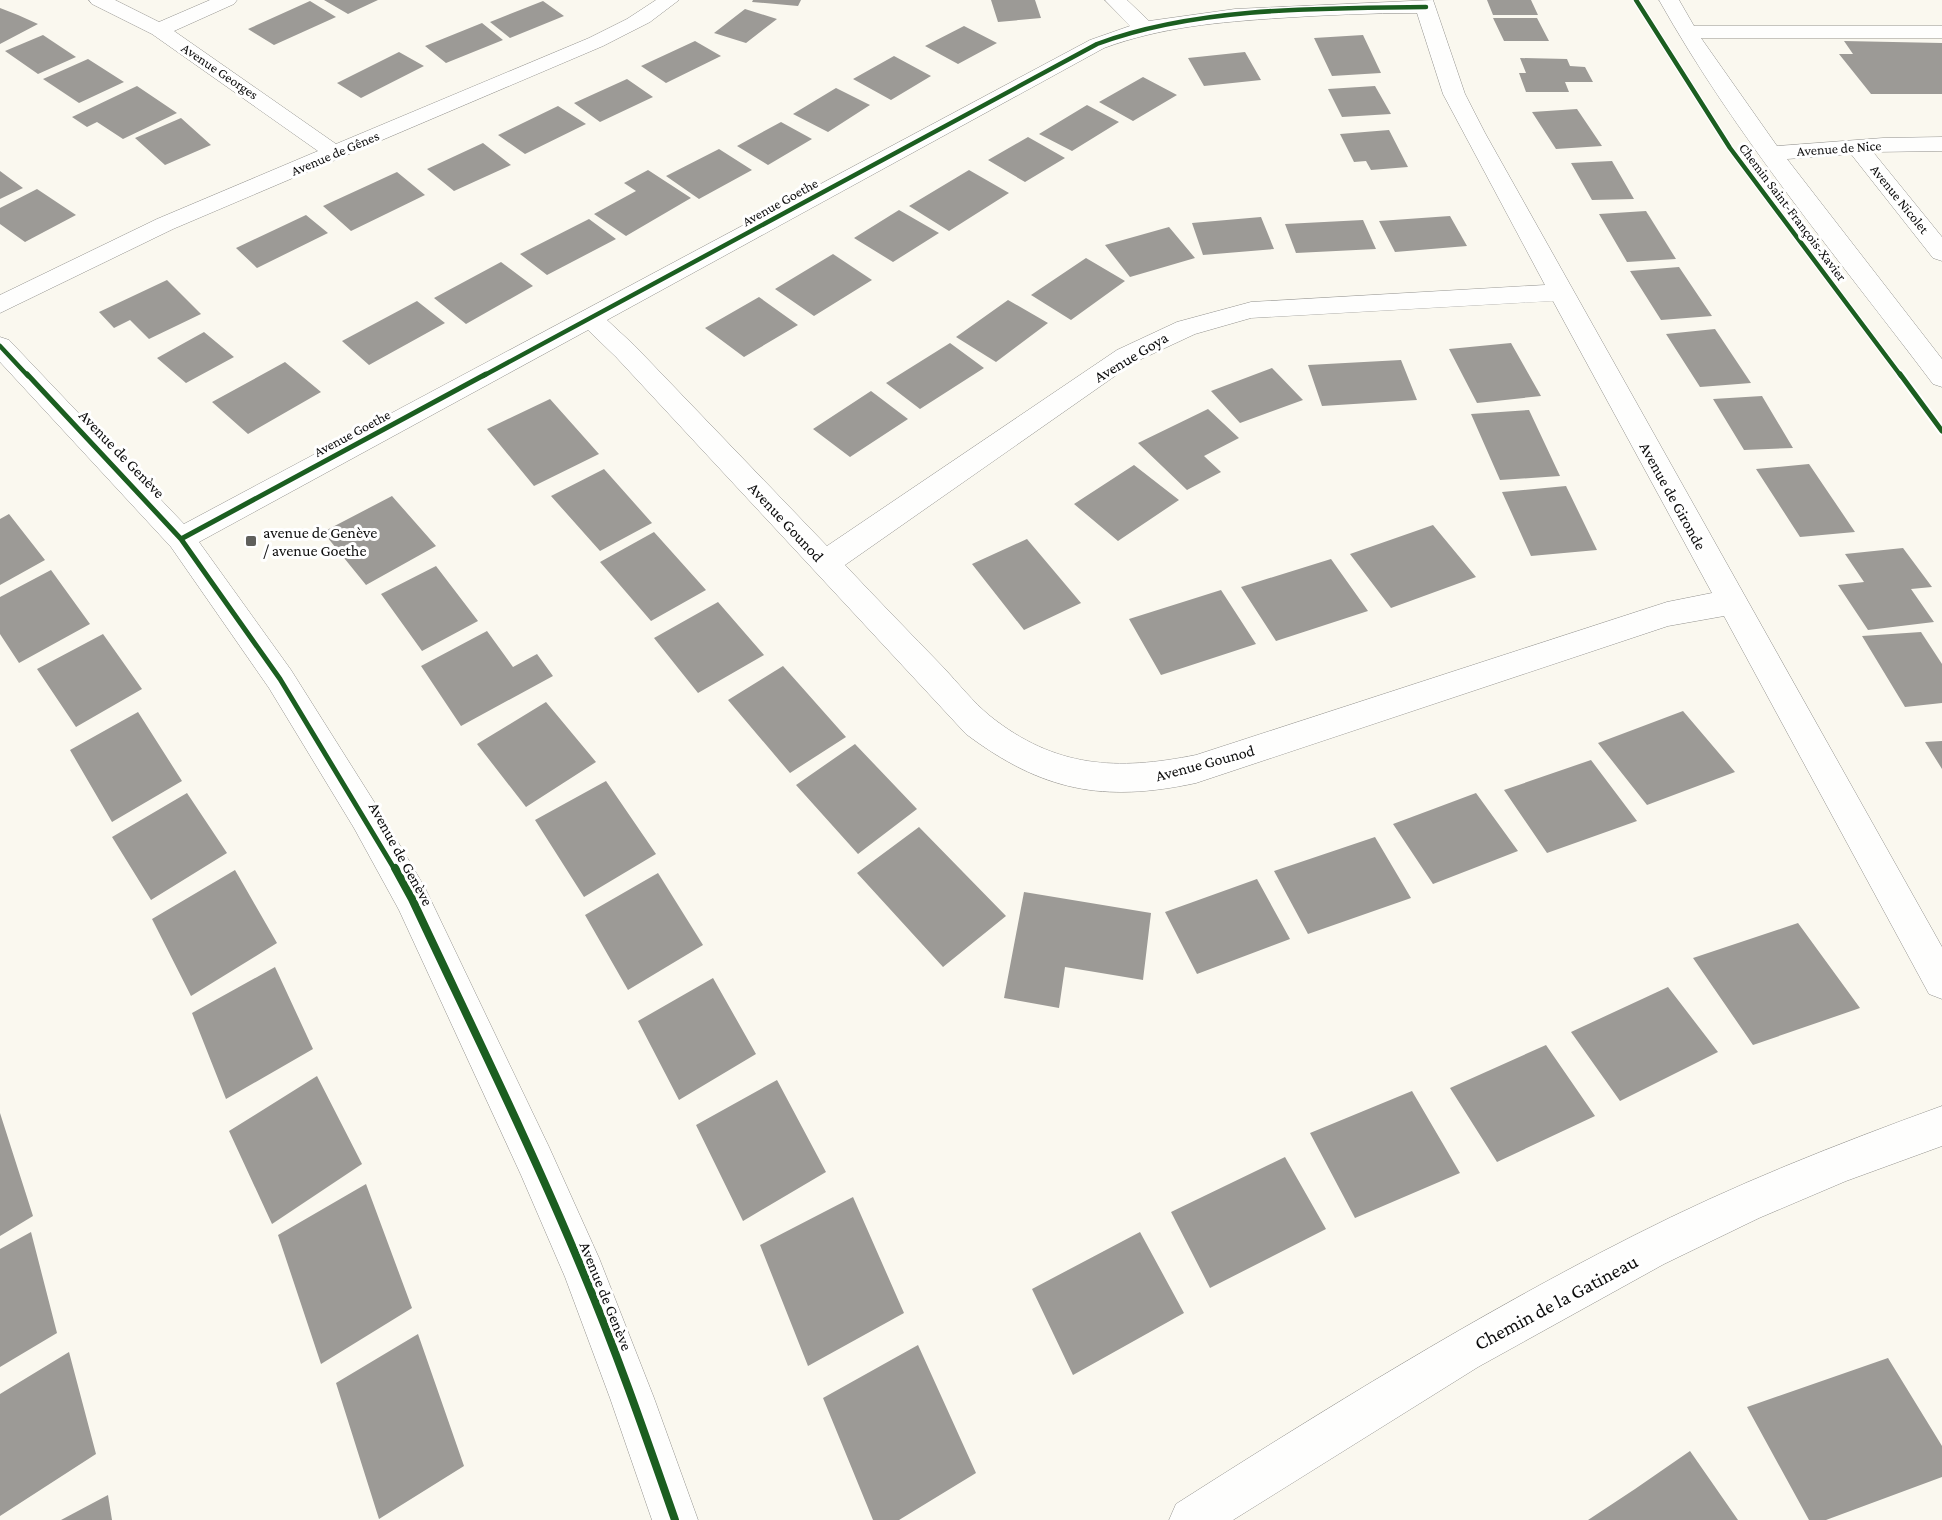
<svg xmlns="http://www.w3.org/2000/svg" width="1942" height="1520" font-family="'Crimson Pro',serif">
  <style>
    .building { fill: #9c9a96 }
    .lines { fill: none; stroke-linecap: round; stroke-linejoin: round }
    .minor-casing { stroke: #93928e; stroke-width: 1 }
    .minor { fill: #fefefd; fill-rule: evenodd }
    .cycleway-far2-casing { stroke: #fff; stroke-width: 7 }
    .cycleway-far1-casing { stroke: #fff; stroke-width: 9 }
    .cycleway-casing { stroke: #fff; stroke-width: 11 }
    .cycleway-far2 { stroke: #1b5e20; stroke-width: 4.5 }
    .cycleway-far1 { stroke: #1b5e20; stroke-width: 5 }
    .cycleway { stroke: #1b5e20; stroke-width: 8 }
    .poi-dot { fill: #5f5f5b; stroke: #fff; stroke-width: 2 }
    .labels { text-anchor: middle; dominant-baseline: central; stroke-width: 6; stroke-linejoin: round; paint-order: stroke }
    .far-street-label { font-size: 14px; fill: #0c0c0c; stroke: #fff }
    .street-label { font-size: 16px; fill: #0c0c0c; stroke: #fff }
    .poi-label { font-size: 16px; fill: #0c0c0c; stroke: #fff; text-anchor: start }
    .near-street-label { font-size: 20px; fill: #0c0c0c; stroke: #fff }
  </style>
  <rect width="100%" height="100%" fill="#faf8ef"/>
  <!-- building -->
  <path class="building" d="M324,0h54l-30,14z
    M753,0h48l-3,6 -46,-4z
    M991,0h44l6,18 -43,4z
    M1487,0h44l7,15h-45z
    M310,1l26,16 -62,28 -26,-16z
    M543,1l21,15 -54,22 -20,-16z
    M0,8l18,7 20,9 -38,20z
    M745,9l32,10 -31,24 -32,-10z
    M1493,18h44l12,23h-45z
    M482,23l21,17 -57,23 -21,-17z
    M964,26l33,17 -39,21 -33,-18z
    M43,35l33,22 -38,17 -33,-23z
    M1363,35l18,38 -49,3 -18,-38z
    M695,41l26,15 -55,27 -25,-17z
    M1844,41l98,2v51h-71l-32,-40h14z
    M399,52l25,14 -63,32 -24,-15z
    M1245,52l16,28 -57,6 -16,-28z
    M894,56l37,20 -40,24 -38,-21z
    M1520,58l47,1 3,7 15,1 8,15h-28l4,10h-43l-7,-19h7z
    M88,59l36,23 -45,21 -36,-24z
    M1143,77l34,18 -44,26 -34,-19z
    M627,79l26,18 -53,25 -26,-19z
    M137,86l40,27 -54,26 -26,-17 -10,5 -15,-10z
    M1375,86l16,28 -49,3 -14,-28z
    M836,88l34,17 -42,27 -35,-18z
    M1087,105l32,17 -47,29 -33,-17z
    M558,106l28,18 -61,30 -27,-19z
    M1577,109l25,37 -46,3 -24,-37z
    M181,118l30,27 -46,20 -30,-27z
    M781,122l31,17 -44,26 -31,-19z
    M1389,130l19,37 -37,3 -5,-9 -12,1 -14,-28z
    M1028,137l37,21 -40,24 -37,-22z
    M483,143l28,22 -57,26 -27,-22z
    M719,149l33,21 -53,29 -33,-23z
    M1612,161l22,38 -42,1 -21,-37z
    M648,170l43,28 -65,38 -32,-22 42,-23 -12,-8z
    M969,170l40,23 -60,38 -40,-25z
    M0,171l23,17 -23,11z
    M397,172l28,23 -74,36 -28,-25z
    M37,189l39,26 -51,27 -25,-18v-16z
    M899,210l40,23 -46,29 -39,-24z
    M1646,211l30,48 -49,3 -28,-48z
    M306,215l22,18 -71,35 -21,-20z
    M1450,216l17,30 -72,6 -16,-31z
    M1261,217l13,32 -71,6 -11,-32z
    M589,219l27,20 -69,36 -27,-21z
    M1363,220l13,29 -80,4 -11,-29z
    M1169,227l26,31 -65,19 -25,-32z
    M833,254l39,26 -58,36 -39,-27z
    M1086,258l39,23 -54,39 -40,-25z
    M501,262l32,24 -67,38 -32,-26z
    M1679,267l33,49 -51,4 -31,-49z
    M167,280l34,34 -52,25 -19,-19 -16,8 -15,-16z
    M759,297l39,28 -54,32 -39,-29z
    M1008,300l40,23 -52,39 -40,-25z
    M417,301l28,22 -76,42 -27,-24z
    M1715,329l36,54 -51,4 -34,-53z
    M204,332l30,25 -48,26 -29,-25z
    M950,343l34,25 -64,41 -34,-26z
    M1511,343l30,53 -64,7 -28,-54z
    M1401,360l16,40 -95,6 -14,-41z
    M285,362l36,30 -73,42 -36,-32z
    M1272,368l31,32 -63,23 -29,-32z
    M871,391l37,28 -58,38 -37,-28z
    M1762,396l31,52 -49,2 -31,-51z
    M550,399l49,55 -65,32 -47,-57z
    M1208,409l31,29 -35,18 17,16 -34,18 -49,-47z
    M1529,410l31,66 -60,4 -29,-66z
    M1809,464l46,68 -55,5 -44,-68z
    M1134,465l45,35 -61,41 -44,-37z
    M604,469l48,54 -52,28 -49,-55z
    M1566,486l31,64 -66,6 -29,-64z
    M392,496l44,50 -70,39 -43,-53z
    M9,514l36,46 -45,25v-66z
    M1433,525l43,52 -85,31 -41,-54z
    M654,532l52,58 -55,31 -51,-59z
    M1027,539l54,64 -57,27 -52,-66z
    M1903,548l29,39 -21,2 23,33 -66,8 -30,-45 26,-3 -19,-28z
    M1331,559l37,52 -92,30 -35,-54z
    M436,566l42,55 -56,30 -41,-57z
    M51,570l39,54 -71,39 -19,-29v-37z
    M1221,590l35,54 -95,31 -32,-56z
    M718,602l46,53 -66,38 -44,-55z
    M487,631l26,36 24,-13 16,22 -92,50 -40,-60z
    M1921,632l21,32v39l-37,4 -43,-71z
    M103,634l39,55 -66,38 -39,-58z
    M783,666l63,71 -56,36 -62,-73z
    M546,702l50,60 -70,45 -49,-63z
    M1683,711l52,61 -88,33 -49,-62z
    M138,712l44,69 -70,41 -42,-72z
    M1942,741v28l-17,-27z
    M855,744l62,65 -59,45 -62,-69z
    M1591,760l46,61 -90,32 -43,-63z
    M606,781l50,73 -72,43 -49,-77z
    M187,793l40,60 -76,47 -39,-63z
    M1476,793l42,58 -85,33 -40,-60z
    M919,827l87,89 -63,51 -86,-94z
    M1375,837l36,61 -103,36 -34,-63z
    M235,870l42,73 -86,53 -39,-77z
    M658,873l45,72 -75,45 -43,-75z
    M1257,879l33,60 -93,35 -32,-62z
    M1024,892l127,21 -8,67 -78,-13 -6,41 -55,-10z
    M1798,923l62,85 -107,37 -60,-87z
    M275,967l38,82 -87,50 -34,-86z
    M713,978l43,76 -77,46 -41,-79z
    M1668,987l50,65 -98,49 -49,-69z
    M1546,1045l49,71 -98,46 -47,-74z
    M317,1076l45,88 -90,60 -43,-93z
    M777,1080l49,92 -83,49 -47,-96z
    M1412,1091l48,82 -105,45 -45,-85z
    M0,1113l33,103 -33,20z
    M1285,1157l41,72 -116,59 -39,-76z
    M366,1184l46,124 -91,56 -43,-129z
    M853,1197l51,116 -96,53 -48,-121z
    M31,1232l26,101 -57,34v-118z
    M1140,1232l44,81 -111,62 -41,-86z
    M418,1334l46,132 -85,53 -43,-136z
    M918,1345l58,128 -77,47h-26l-50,-122z
    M69,1352l27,102 -96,62v-122z
    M1888,1358l54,88v31l-116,43h-17l-62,-113z
    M1690,1451l48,69h-150l47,-31z
    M108,1495l4,25h-51z"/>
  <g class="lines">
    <defs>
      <path id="minor" d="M89,0h26l44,22 51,-22h27l-3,4 -60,27 162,113 253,-106 38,-19 29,-19h23l-29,22 -47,24 -430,183 -173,84v-18l157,-76 161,-68 -166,-117 -60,-30z
        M1105,0h22l22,21 86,-12 198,-9 32,94 20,39 457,814v52l-13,-5 -205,-378 -56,10 -472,157c-93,20 -154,8 -230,-49l-350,-377 -28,-27 -389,212 92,128 87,138 47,80 124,259 50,111 55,140 44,122h-46l-42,-122 -45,-121 -44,-102 -122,-265 -45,-82 -85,-140 -98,-141 -171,-185v-25l9,3 175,184 906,-484 40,-14zM1417,13l26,81 102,191 -294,17 -74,20 -60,28 -290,196 -193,-201 -27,-25 497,-272c57,-21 115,-26 176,-30 45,-3 91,-5 137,-5zM1553,301l159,292 -45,9 -471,153c-79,16 -141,13 -206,-39 -17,-14 -32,-33 -47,-49 -33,-34 -66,-68 -98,-102l290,-203 60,-28 56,-16z
        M1659,0h20l15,26h248v12h-241l76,108 106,-8 59,-1v14l-69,1 69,85v24l-9,-3 -82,-104 -64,5 155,200v28l-9,-3c-95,-126 -197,-247 -274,-384z
        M1942,1106v40l-96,35 -87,37 -95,46 -186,103 -245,153h-64l7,-16c149,-95 299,-188 457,-268 100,-51 204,-92 309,-130z"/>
    </defs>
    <!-- minor casing -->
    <use href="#minor" class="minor-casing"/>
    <!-- minor -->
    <use href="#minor" class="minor"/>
    <defs>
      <path id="cycleway-far2" d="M1636,0l94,148 171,228
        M0,346l28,30
        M483,376l614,-332c99,-37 224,-36 329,-37"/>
      <path id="cycleway-far1" d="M27,374l154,165 99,140 115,191
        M1900,374l42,57
        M181,539l305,-165"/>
      <path id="cycleway" d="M395,868l17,31c58,124 119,247 171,373 34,81 63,165 92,248"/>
    </defs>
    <!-- cycleway-far2 casing -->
    <use href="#cycleway-far2" class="cycleway-far2-casing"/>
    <!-- cycleway-far1 casing -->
    <use href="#cycleway-far1" class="cycleway-far1-casing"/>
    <!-- cycleway casing -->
    <use href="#cycleway" class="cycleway-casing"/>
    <!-- cycleway-far2 -->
    <use href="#cycleway-far2" class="cycleway-far2"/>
    <!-- cycleway-far1 -->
    <use href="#cycleway-far1" class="cycleway-far1"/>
    <!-- cycleway -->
    <use href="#cycleway" class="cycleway"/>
  </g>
  <!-- markers -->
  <rect class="poi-dot" x="245" y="535" width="12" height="12" rx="3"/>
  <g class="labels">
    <!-- far-street labels -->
    <g class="far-street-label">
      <text transform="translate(220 71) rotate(34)">Avenue Georges</text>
      <text transform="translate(1839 148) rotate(-4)">Avenue de Nice</text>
      <text transform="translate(335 153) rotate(-23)">Avenue de Gênes</text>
      <text transform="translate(1900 199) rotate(51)">Avenue Nicolet</text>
      <text transform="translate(780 202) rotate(-29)">Avenue Goethe</text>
      <text transform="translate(1793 212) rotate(53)">Chemin Saint-François-Xavier</text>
      <text transform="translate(352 433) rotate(-28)">Avenue Goethe</text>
    </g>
    <!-- street labels -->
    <g class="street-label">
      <text transform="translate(1131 357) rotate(-31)">Avenue Goya</text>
      <text transform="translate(122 454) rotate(46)">Avenue de Genève</text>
      <text transform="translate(1673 496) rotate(61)">Avenue de Gironde</text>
      <text transform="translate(786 522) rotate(47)">Avenue Gounod</text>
      <text transform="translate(1205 763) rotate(-15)">Avenue Gounod</text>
      <text transform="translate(401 854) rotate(61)">Avenue de Genève</text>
      <text transform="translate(606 1296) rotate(68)">Avenue de Genève</text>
    </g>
    <!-- poi labels -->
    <g class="poi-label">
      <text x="263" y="532">avenue de Genève<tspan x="263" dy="18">/ avenue Goethe</tspan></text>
    </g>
    <!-- near-street labels -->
    <g class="near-street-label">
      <text transform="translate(1556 1302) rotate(-28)">Chemin de la Gatineau</text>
    </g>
  </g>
</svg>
